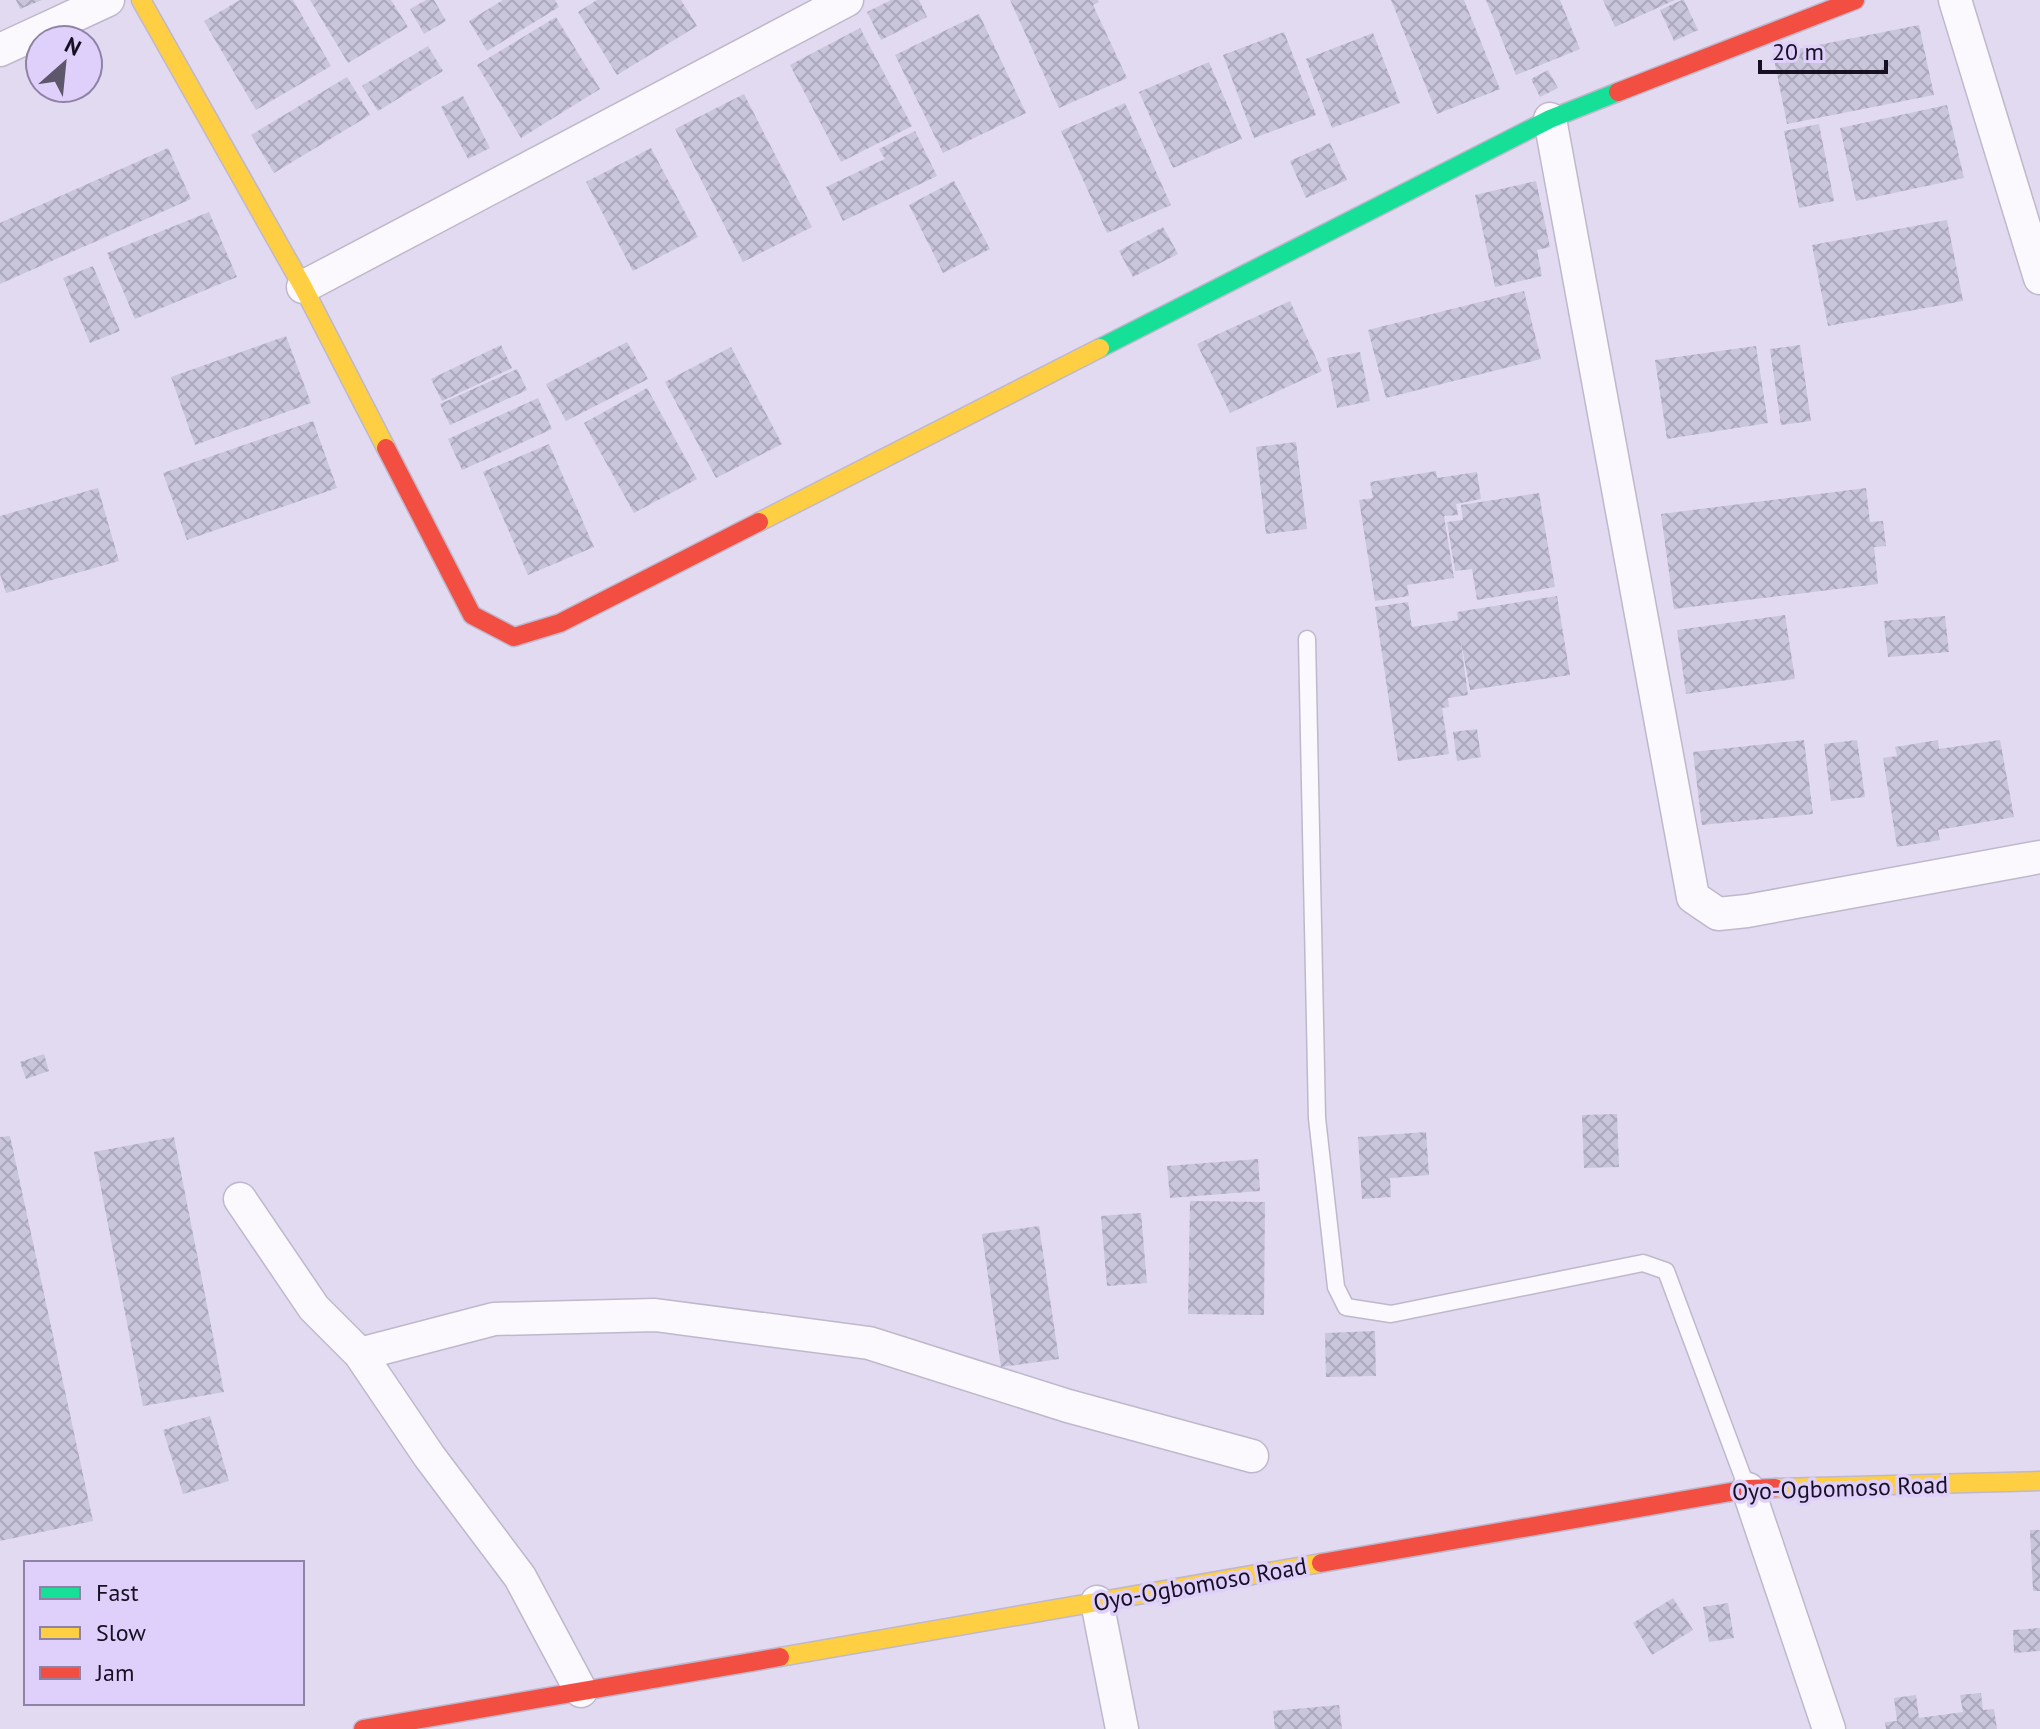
<svg xmlns="http://www.w3.org/2000/svg" width="2040" height="1729" font-family="'PT Sans',sans-serif">
  <style>
    .building { fill: url(#building-cross-hatch) }
    .lines { fill: none; stroke-linecap: round; stroke-linejoin: round }
    .lane-casing { stroke: #bfb8cc; stroke-width: 19 }
    .street-casing { stroke: #bfb8cc; stroke-width: 35 }
    .fast-casing { stroke: #bfb8cc; stroke-width: 21 }
    .slow-casing { stroke: #bfb8cc; stroke-width: 21 }
    .jam-casing { stroke: #bfb8cc; stroke-width: 21 }
    .lane { stroke: #fbf9fd; stroke-width: 16 }
    .street { stroke: #fbf9fd; stroke-width: 32 }
    .fast { stroke: #16e098; stroke-width: 18 }
    .slow { stroke: #ffcf43; stroke-width: 18 }
    .jam { stroke: #f24e42; stroke-width: 18 }
    .labels { text-anchor: middle; dominant-baseline: central; stroke-width: 7; stroke-linejoin: round; paint-order: stroke }
    .street-label { font-size: 24px; fill: #171023; stroke: #dfd0fb }
  </style>
  <defs>
    <pattern id="building-cross-hatch" width="8" height="8" patternUnits="userSpaceOnUse" patternTransform="scale(2)"><rect width="8" height="8" fill="#c9c5da"/><path d="M0 0l8 8M0 8l8-8" fill="none" stroke="#aca8bb"/></pattern>
  </defs>
  <rect width="100%" height="100%" fill="#e2daf1"/>
  <!-- building -->
  <path class="building" d="M16,0h26l-22,9z
    M240,0h53l38,66 -75,44 -52,-89z
    M310,0h81l17,27 -60,36z
    M426,0h8l12,21 -22,13 -14,-25z
    M503,0h52l4,7 -72,44 -18,-30z
    M597,0h84l16,26 -80,49 -39,-63z
    M891,0h28l8,17 -46,23 -14,-28z
    M1010,0h88l1,2 -6,3 34,73 -68,30z
    M1391,0h73l36,89 -63,25z
    M1486,0h74l20,49 -64,26z
    M1603,0h72l-60,27z
    M1682,0h2l14,30 -24,11 -14,-31z
    M979,14l47,99 -83,40 -48,-98z
    M556,17l44,72 -79,49 -44,-73z
    M1919,25l15,70 -147,29 -14,-70z
    M860,28l52,98 -71,36 -51,-97z
    M1284,32l32,83 -62,23 -31,-83z
    M1373,33l27,70 -68,25 -26,-69z
    M428,46l15,25 -65,40 -16,-25z
    M1209,62l33,77 -69,29 -34,-76z
    M1548,70l10,18 -18,9 -9,-18z
    M347,77l23,38 -96,58 -23,-38z
    M744,94l68,133 -69,35 -68,-133z
    M463,96l27,52 -22,11 -27,-52z
    M1125,103l46,102 -64,28 -46,-102z
    M1947,105l17,73 -108,23 -16,-73z
    M1819,124l15,77 -35,7 -15,-77z
    M915,131l22,45 -94,45 -17,-34 59,-28 -6,-10z
    M1330,143l17,37 -41,18 -16,-37z
    M168,148l23,51 -191,85v-61z
    M651,148l47,89 -65,34 -47,-89z
    M954,181l36,68 -47,24 -34,-68z
    M1536,181l14,66 -13,3 5,26 -47,11 -20,-92z
    M209,212l28,65 -102,42 -28,-66z
    M1947,220l16,81 -135,25 -16,-81z
    M1163,227l15,27 -45,23 -14,-26z
    M93,266l27,65 -30,12 -27,-65z
    M1524,291l17,68 -155,39 -18,-68z
    M1290,301l32,70 -92,42 -33,-69z
    M286,336l25,67 -116,42 -24,-68z
    M627,342l21,37 -82,42 -20,-37z
    M501,345l11,23 -70,33 -11,-22z
    M1800,345l11,76 -30,4 -11,-76z
    M1756,346l12,77 -101,16 -12,-79z
    M731,347l51,97 -66,34 -51,-96z
    M1360,352l10,49 -33,7 -10,-50z
    M517,369l10,21 -77,35 -10,-21z
    M647,388l50,91 -63,34 -50,-90z
    M538,398l14,31 -90,41 -14,-31z
    M313,421l24,67 -150,52 -24,-67z
    M1296,442l11,87 -41,5 -10,-87z
    M549,444l45,103 -66,28 -45,-103z
    M1436,471l1,7 40,-6 4,27 -25,5 2,11 -14,1 10,62 -47,7 2,11 -34,5 -16,-101 14,-2 -3,-16z
    M98,488l21,73 -113,32 -6,-19v-58z
    M1866,488l4,34 13,-1 3,25 -12,1 4,37 -204,25 -13,-95z
    M1539,493l16,94 -78,13 -5,-31 -17,2 -8,-49 16,-2 -2,-15z
    M1557,596l13,79 -100,15 -10,-53 8,58 -20,3 1,9 -7,1 7,46 -51,7 -23,-154 33,-5 4,25 46,-7 -1,-8z
    M1785,615l10,64 -109,15 -9,-64z
    M1945,616l4,36 -61,5 -4,-36z
    M1477,729l4,28 -24,4 -4,-29z
    M1804,740l9,74 -111,11 -9,-73z
    M1857,740l8,57 -34,4 -7,-57z
    M1938,740l1,9 61,-9 14,77 -76,13 2,10 -43,7 -14,-89 14,-2 -2,-9z
    M44,1054l5,17 -23,8 -6,-17z
    M1617,1114l2,53 -35,1 -2,-53z
    M1426,1132l3,43 -39,3 1,19 -29,2 -4,-62z
    M10,1136l83,385 -93,20v-404z
    M174,1137l50,255 -81,14 -49,-254z
    M1258,1159l2,32 -90,7 -3,-32z
    M1190,1201l75,1 -1,113 -76,-1z
    M1141,1213l6,70 -40,3 -6,-70z
    M1039,1226l20,133 -58,8 -19,-133z
    M1375,1331l1,45 -50,1 -1,-44z
    M210,1416l19,65 -46,13 -20,-64z
    M2030,1530h10v61h-7z
    M1673,1598l20,32 -41,25 -19,-32z
    M1728,1603l6,35 -25,4 -6,-35z
    M2040,1628v23l-26,2 -1,-23z
    M1981,1693l2,17 11,-1 3,20h-111l-1,-7 12,-1 -3,-23 22,-3 3,23 44,-6 -3,-17z
    M1339,1705l3,24h-67l-2,-18z"/>
  <g class="lines">
    <defs>
      <path id="lane" d="M1307,639l10,479 19,169 10,20 45,7 252,-51 23,8 81,217"/>
      <path id="street" d="M1955,0l85,278
        M0,50l108,-50
        M1550,119l143,778 25,17 29,-3 293,-54
        M303,287l544,-287
        M240,1199l74,109 46,46 134,-35 161,-4 214,28 199,63 184,50
        M360,1354l69,102 91,121 61,114
        M1748,1489l81,240
        M1097,1602l25,127"/>
      <path id="fast" d="M1100,348l450,-229 68,-27"/>
      <path id="slow" d="M141,0l162,287 83,161
        M759,522l341,-174
        M1775,1488l265,-7
        M780,1657l541,-94"/>
      <path id="jam" d="M1618,92l237,-92
        M386,448l86,167 42,22 46,-14 199,-101
        M1321,1563l427,-74 27,-1
        M363,1729l417,-72"/>
    </defs>
    <!-- lane casing -->
    <use href="#lane" class="lane-casing"/>
    <!-- street casing -->
    <use href="#street" class="street-casing"/>
    <!-- fast casing -->
    <use href="#fast" class="fast-casing"/>
    <!-- slow casing -->
    <use href="#slow" class="slow-casing"/>
    <!-- jam casing -->
    <use href="#jam" class="jam-casing"/>
    <!-- lane -->
    <use href="#lane" class="lane"/>
    <!-- street -->
    <use href="#street" class="street"/>
    <!-- fast -->
    <use href="#fast" class="fast"/>
    <!-- slow -->
    <use href="#slow" class="slow"/>
    <!-- jam -->
    <use href="#jam" class="jam"/>
  </g>
  <g class="labels">
    <!-- street labels -->
    <g class="street-label">
      <text transform="translate(1840 1488) rotate(-2)">Oyo-Ogbomoso Road</text>
      <text transform="translate(1200 1584) rotate(-10)">Oyo-Ogbomoso Road</text>
    </g>
  </g>
  <!-- legend -->
  <rect x="24" y="1561" width="280" height="144" fill="#dfd0fb" stroke="#8f83a5" stroke-width="2"/>
  <rect x="40" y="1587" width="40" height="12" fill="#16e098" stroke="#8f83a5" stroke-width="2"/>
  <text x="96" y="1601" font-size="24" fill="#171023">Fast</text>
  <rect x="40" y="1627" width="40" height="12" fill="#ffcf43" stroke="#8f83a5" stroke-width="2"/>
  <text x="96" y="1641" font-size="24" fill="#171023">Slow</text>
  <rect x="40" y="1667" width="40" height="12" fill="#f24e42" stroke="#8f83a5" stroke-width="2"/>
  <text x="96" y="1681" font-size="24" fill="#171023">Jam</text>
  <!-- north arrow -->
  <g transform="translate(64 64) rotate(27)"><circle r="38" fill="#dfd0fb" stroke="#8f83a5" stroke-width="2"/>
  <path d="M0-6L14 30L0 20L-14 30Z" fill="#5e576b"/>
  <text y="-12" font-size="22" font-weight="bold" text-anchor="middle" fill="#171023">N</text>
  </g>
  <!-- scale -->
  <path d="M1760 60v12h126v-12" fill="none" stroke="#171023" stroke-width="4"/>
  <text x="1772" y="60" font-size="24" fill="#171023" stroke="#dfd0fb" stroke-width="6" paint-order="stroke">20 m</text>
</svg>
